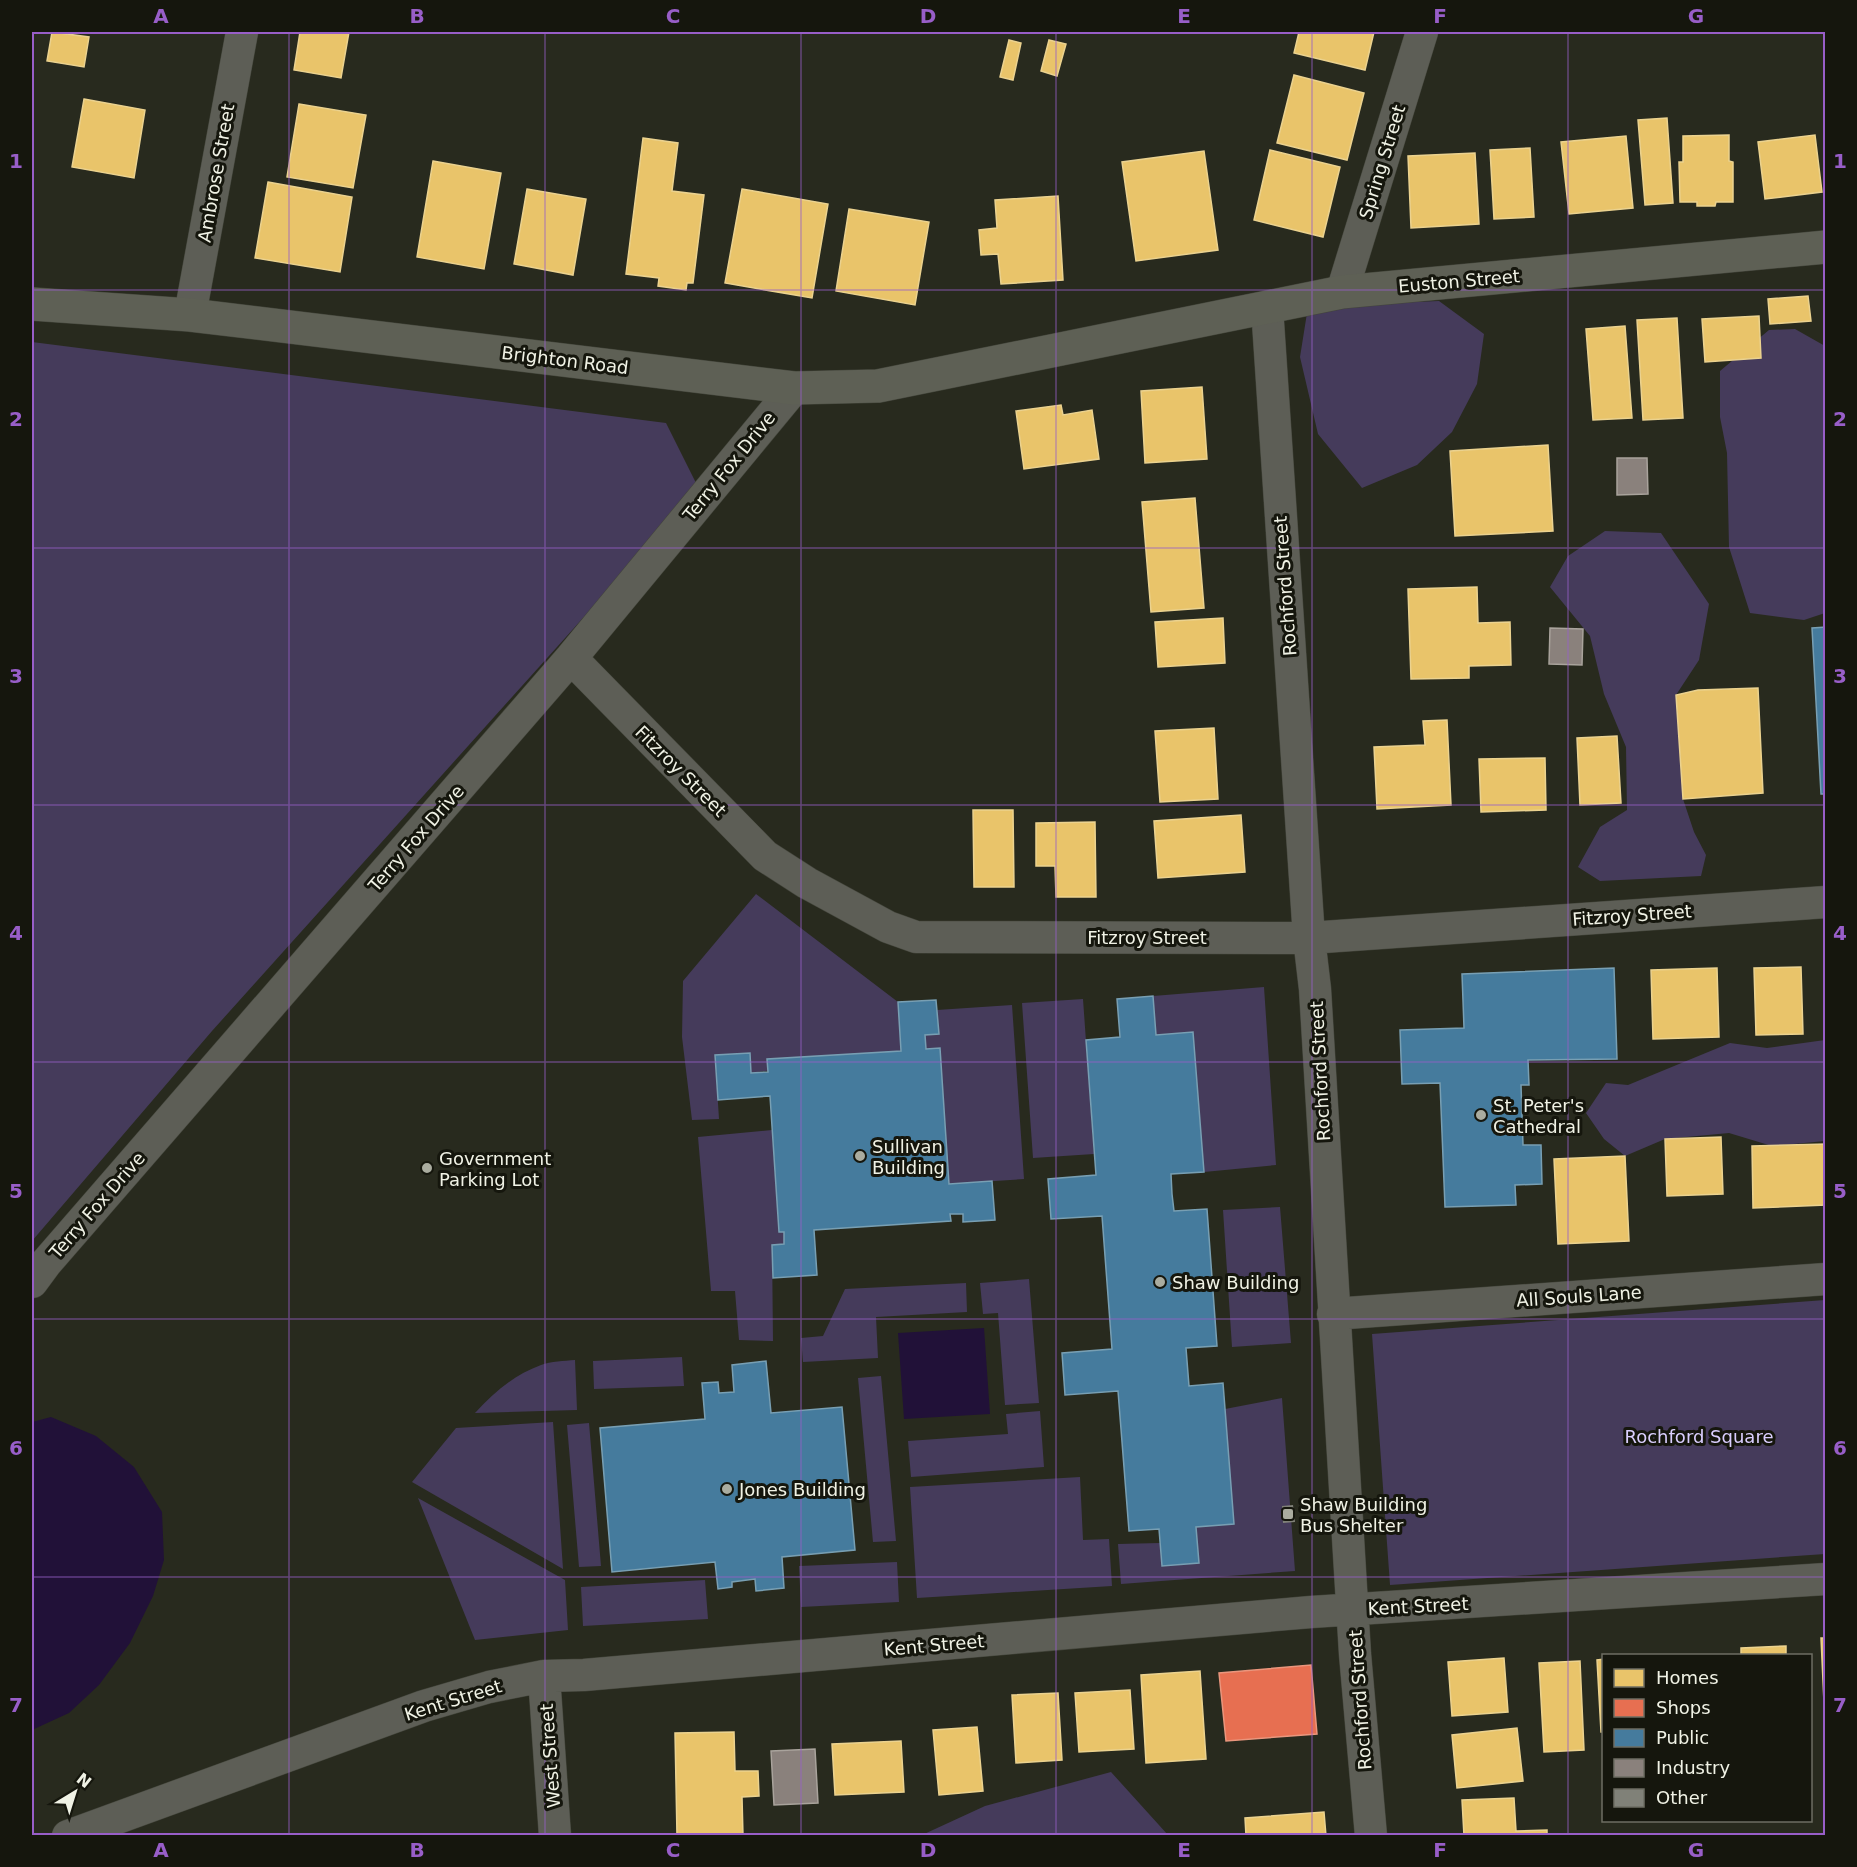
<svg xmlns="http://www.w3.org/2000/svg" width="1857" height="1867" font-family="'DejaVu Sans',sans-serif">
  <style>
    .green { fill: #453b5b }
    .water { fill: #211138 }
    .homes { fill: #e9c46a; stroke: #ebd28f; stroke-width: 1.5 }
    .shops { fill: #e76f51; stroke: #ea967d; stroke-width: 1.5 }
    .public { fill: #457b9d; stroke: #789fb3; stroke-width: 1.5 }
    .industry { fill: #8a817c; stroke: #a9a39c; stroke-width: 1.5 }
    .building { fill: #808178 }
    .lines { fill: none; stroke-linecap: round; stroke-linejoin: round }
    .minor-casing { stroke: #43453b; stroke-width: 33 }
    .secondary-casing { stroke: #43453b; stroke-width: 34 }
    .minor { stroke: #5d5e56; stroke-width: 32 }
    .secondary { stroke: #5e6055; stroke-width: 33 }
    .grid { fill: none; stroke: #985ec8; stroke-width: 1.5; stroke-opacity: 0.55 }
    .poi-dot { fill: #aaac9f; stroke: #15160d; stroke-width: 2 }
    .labels { text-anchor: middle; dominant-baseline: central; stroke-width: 6; stroke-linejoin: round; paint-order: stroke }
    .street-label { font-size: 18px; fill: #f0f2e5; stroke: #15160d }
    .poi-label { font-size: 18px; fill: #f0f2e5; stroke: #15160d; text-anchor: start }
    .park-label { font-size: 18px; fill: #dacefe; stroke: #15160d }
    .neatline { fill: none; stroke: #985ec8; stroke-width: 2 }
    .grid-label { font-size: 20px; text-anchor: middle; font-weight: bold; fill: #985ec8 }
  </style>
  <rect width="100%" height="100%" fill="#282a1e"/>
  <!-- green -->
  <path class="green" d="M1439,301l45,33 -7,50 -25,48 -35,33 -55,23 -44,-54 -18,-77 7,-44 55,-9z
    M1795,329l30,17v267l-21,7 -54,-7 -21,-66 -2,-94 -7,-36v-46l49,-41z
    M32,342l634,81 33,66 -487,542 -180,210z
    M1605,531l56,2 48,71 -10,56 -23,35 7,104 11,33 12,23 -5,21 -101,5 -22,-14 22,-40 27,-17 -1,-63 -22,-53 -14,-58 -40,-49 18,-31z
    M756,894l142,108 3,49 -150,22 -36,-17 4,63 -27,1 -10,-83 1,-56z
    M1264,987l12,178 -72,7 -11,-140 -37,3 -3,-39z
    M1083,999l11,155 -61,4 -11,-155z
    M1012,1005l12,174 -75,5 -9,-136 -14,1 -1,-14 14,-2 -2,-23z
    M1825,1040v101l-53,5 -43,-13 -64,6 -40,17 -21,-17 -18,-26 20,-30 22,2 102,-42 37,5z
    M772,1130l7,102h5v12l-12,1 1,96 -34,-1 -4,-49h-24l-13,-154z
    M1280,1207l11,136 -59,4 -9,-137z
    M1029,1279l10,124 -34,2 -7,-92 -15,1 -3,-31z
    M966,1283l1,29 -91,5 2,41 -75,4 -2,-24 22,-2 22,-47z
    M1825,1300v254l-435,31 -18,-251z
    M682,1357l2,29 -90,3 -1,-28z
    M575,1360l2,50 -102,3c19,-21 39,-38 66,-48 10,-4 23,-4 34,-5z
    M881,1376l15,165 -23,1 -15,-164z
    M1282,1398l13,173 -174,13 -3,-40 42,-1 2,23 37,-3 -3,-36 29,-118z
    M1040,1411l4,56 -133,10 -3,-36 100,-7 -2,-20z
    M553,1422l10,147 -151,-87 44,-54z
    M589,1423l12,143 -22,1 -12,-142z
    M1080,1477l3,63 26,-1 3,47 -195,12 -7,-111z
    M418,1498l147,82 3,50 -93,10z
    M897,1562l2,40 -98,5 -2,-41z
    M705,1580l3,39 -125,7 -2,-39z
    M1111,1772l57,63h-246l63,-29z"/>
  <!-- water -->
  <path class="water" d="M984,1328l6,86 -86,5 -6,-86z
    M51,1417l45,19 38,31 28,45 2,48 -11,36 -23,47 -31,42 -30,28 -37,17v-308z"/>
  <!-- homes -->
  <path class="homes" d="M52,32l37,5 -5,30 -37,-6z
    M300,32h49l-8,46 -47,-8z
    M1299,32h75l-9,38 -71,-17z
    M1009,40l12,3 -8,37 -13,-3z
    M1049,40l17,4 -9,32 -16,-5z
    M1294,75l70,18 -17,67 -70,-17z
    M84,99l61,11 -11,68 -62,-11z
    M299,104l67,11 -13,73 -66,-11z
    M1667,118l6,85 -28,2 -7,-85z
    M1729,135v26l4,1v40h-17l-1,4h-18v-4h-17l-1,-40h4v-26z
    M1815,135l7,57 -57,7 -7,-57z
    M1626,136l7,72 -64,6 -8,-72z
    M643,138l35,5 -6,48 32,4 -11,88h-6l-1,7 -28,-4 1,-8 -33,-4z
    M1530,148l4,69 -40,2 -4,-69z
    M1270,150l70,17 -17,70 -69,-17z
    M1204,151l14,99 -82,11 -14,-99z
    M1475,153l4,71 -68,4 -3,-72z
    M433,161l68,12 -17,96 -67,-12z
    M268,182l84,15 -12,75 -85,-14z
    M527,189l59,10 -13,76 -59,-11z
    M742,189l86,15 -16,94 -87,-15z
    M1058,196l5,84 -62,4 -3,-30 -17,1 -2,-25 18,-2 -2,-28z
    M849,209l80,13 -14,83 -79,-14z
    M1808,296l3,25 -41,3 -2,-25z
    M1759,316l2,42 -56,4 -3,-43z
    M1677,318l6,100 -40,2 -6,-100z
    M1625,326l7,92 -39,2 -7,-91z
    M1202,387l5,72 -62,4 -4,-72z
    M1061,405l2,10 29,-5 7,49 -75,10 -8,-58z
    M1548,445l5,86 -98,5 -5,-85z
    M1195,498l9,110 -53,4 -9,-110z
    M1477,587l1,36 32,-1 1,43 -42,1v12l-58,1 -3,-90z
    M1223,618l2,45 -67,4 -3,-45z
    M1758,688l5,105 -80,6 -7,-104 22,-5z
    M1447,720l4,85 -74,4 -3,-62 51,-2 -2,-24z
    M1214,728l4,71 -58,3 -5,-71z
    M1617,736l4,67 -41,2 -3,-67z
    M1545,758l1,52 -65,2 -2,-53z
    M973,810h40l1,77h-40z
    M1241,815l4,57 -87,6 -4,-57z
    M1095,822l1,75h-40l-1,-31h-19v-43z
    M1801,967l2,67 -47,1 -2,-67z
    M1717,968l2,69 -66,2 -2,-69z
    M1721,1137l2,57 -56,2 -2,-57z
    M1826,1144v61l-73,3 -1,-62z
    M1625,1156l4,85 -71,3 -4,-85z
    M1821,1638h5v86h-1z
    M1786,1646v10h-45v-8z
    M1504,1658l4,54 -56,4 -4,-54z
    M1604,1659v73h-3l-4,-72z
    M1580,1661l4,89 -40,2 -5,-89z
    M1200,1671l6,88 -60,4 -5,-88z
    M1130,1690l4,59 -55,3 -4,-59z
    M1058,1693l4,67 -46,3 -4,-68z
    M977,1727l6,64 -44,4 -6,-65z
    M1517,1728l6,53 -66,7 -5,-53z
    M734,1732l1,39h23l1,25 -17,1 1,39h-66l-2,-103z
    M901,1741l3,51 -69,3 -3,-51z
    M1514,1798l2,33 31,-1v6h-83l-2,-36z
    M1324,1812l2,24h-80l-1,-18z"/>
  <!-- shops -->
  <path class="shops" d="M1311,1665l6,69 -91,7 -7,-68z"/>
  <!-- public -->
  <path class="public" d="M1826,627v167h-5l-9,-166z
    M1614,968l3,91 -89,1 1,25h-8l2,60h18l1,39 -27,1 1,20 -71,2 -5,-124 -38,1 -2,-54 64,-2 -2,-54z
    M1153,996l3,39 37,-3 11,140 -33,2 1,20 2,17 33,-2 10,137 -31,2 3,38 34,-3 11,141 -38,3 3,36 -37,3 -3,-37 -30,2 -11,-140 -53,4 -3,-42 50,-4 -10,-133 -51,3 -3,-40 48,-4 -10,-135 34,-3 -3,-38z
    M936,1000l3,34 -14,1 1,14 14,-1 9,136 43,-3 3,39 -32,2v-8h-13l1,7 -137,9 3,45 -44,3 -1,-33 12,-1v-12h-5l-9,-136 -52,4 -3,-45 35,-2 1,20 17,-1 -1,-13 134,-8 -3,-49z
    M766,1361l5,52 71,-6 13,143 -73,7 2,31 -28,3 -1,-12 -23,3v5l-14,2 -3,-27 -103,10 -12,-144 105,-9 -3,-36 16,-1 1,11 15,-1 -2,-27z"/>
  <!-- industry -->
  <path class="industry" d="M1617,458h30l1,36 -31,1z
    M1550,628l33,1 -1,36 -33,-1z
    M815,1749l3,54 -44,2 -3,-54z"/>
  <!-- building -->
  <path class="building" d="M1293,1505l2,17 -12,1 -1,-17z"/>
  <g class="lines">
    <defs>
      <path id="minor" d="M1342,292l80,-260
        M1267,307l42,631 6,51 40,665 16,182
        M190,315l52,-283
        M571,658l194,198 42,27 81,44 28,10 393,1 517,-36
        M32,1282l14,-19 525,-605 223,-270
        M1333,1314l493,-35
        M544,1676l11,160
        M68,1836l356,-130 65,-19 55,-11 40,-1 727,-63 515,-33"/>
      <path id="secondary" d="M32,304l158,11 604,73 84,-2 464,-94 484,-45"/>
    </defs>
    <!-- minor casing -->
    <use href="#minor" class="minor-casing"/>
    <!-- secondary casing -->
    <use href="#secondary" class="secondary-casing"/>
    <!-- minor -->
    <use href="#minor" class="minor"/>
    <!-- secondary -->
    <use href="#secondary" class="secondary"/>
  </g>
  <!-- grid -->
  <path class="grid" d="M289,32v1804M545,32v1804M801,32v1804M1056,32v1804M1312,32v1804M1568,32v1804M32,290h1794M32,548h1794M32,805h1794M32,1062h1794M32,1319h1794M32,1577h1794"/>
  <!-- markers -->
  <g class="poi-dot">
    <circle cx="1481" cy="1115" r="6"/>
    <circle cx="860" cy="1156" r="6"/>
    <circle cx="427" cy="1168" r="6"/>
    <circle cx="1160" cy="1282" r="6"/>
    <circle cx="727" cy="1489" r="6"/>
    <rect x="1282" y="1508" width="12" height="12" rx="3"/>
  </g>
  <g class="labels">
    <!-- street labels -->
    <g class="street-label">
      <text transform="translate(1382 162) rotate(-73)">Spring Street</text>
      <text transform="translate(216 173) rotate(-80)">Ambrose Street</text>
      <text transform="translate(1459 281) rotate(-5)">Euston Street</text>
      <text transform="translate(565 360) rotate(7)">Brighton Road</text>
      <text transform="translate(729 466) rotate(-51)">Terry Fox Drive</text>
      <text transform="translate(1285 586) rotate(-94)">Rochford Street</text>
      <text transform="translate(681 771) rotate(45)">Fitzroy Street</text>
      <text transform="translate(416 838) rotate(-49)">Terry Fox Drive</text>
      <text transform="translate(1632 915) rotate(-4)">Fitzroy Street</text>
      <text x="1147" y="937">Fitzroy Street</text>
      <text transform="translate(1320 1071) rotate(-93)">Rochford Street</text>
      <text transform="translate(97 1205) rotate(-49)">Terry Fox Drive</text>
      <text transform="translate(1579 1296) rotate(-4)">All Souls Lane</text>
      <text transform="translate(1418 1606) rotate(-3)">Kent Street</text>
      <text transform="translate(934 1645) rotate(-5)">Kent Street</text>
      <text transform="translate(453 1700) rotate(-17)">Kent Street</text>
      <text transform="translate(1360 1700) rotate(-94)">Rochford Street</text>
      <text transform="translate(550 1756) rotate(-94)">West Street</text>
    </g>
    <!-- poi labels -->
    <g class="poi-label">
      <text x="1493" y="1105">St. Peter's<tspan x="1493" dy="21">Cathedral</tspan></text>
      <text x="872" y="1146">Sullivan<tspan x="872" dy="21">Building</tspan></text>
      <text x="439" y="1158">Government<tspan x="439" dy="21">Parking Lot</tspan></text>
      <text x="1172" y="1282">Shaw Building</text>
      <text x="739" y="1489">Jones Building</text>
      <text x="1300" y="1504">Shaw Building<tspan x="1300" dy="21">Bus Shelter</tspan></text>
    </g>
    <!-- park labels -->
    <g class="park-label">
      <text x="1699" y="1436">Rochford Square</text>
    </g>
  </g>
  <!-- border -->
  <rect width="1857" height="1867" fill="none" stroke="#15160d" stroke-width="66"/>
  <!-- legend -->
  <rect x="1602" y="1654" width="210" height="168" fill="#15160d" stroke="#6d6e63" stroke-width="1.5"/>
  <rect x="1614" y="1669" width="30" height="18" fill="#e9c46a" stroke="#6d6e63" stroke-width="1.5"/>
  <text x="1656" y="1684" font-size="18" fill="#f0f2e5">Homes</text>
  <rect x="1614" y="1699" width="30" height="18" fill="#e76f51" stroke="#6d6e63" stroke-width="1.5"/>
  <text x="1656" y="1714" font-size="18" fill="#f0f2e5">Shops</text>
  <rect x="1614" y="1729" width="30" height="18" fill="#457b9d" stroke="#6d6e63" stroke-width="1.5"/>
  <text x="1656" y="1744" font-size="18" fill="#f0f2e5">Public</text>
  <rect x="1614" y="1759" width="30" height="18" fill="#8a817c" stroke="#6d6e63" stroke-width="1.5"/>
  <text x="1656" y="1774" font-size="18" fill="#f0f2e5">Industry</text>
  <rect x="1614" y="1789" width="30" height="18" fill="#808178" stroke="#6d6e63" stroke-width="1.5"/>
  <text x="1656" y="1804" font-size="18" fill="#f0f2e5">Other</text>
  <!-- north arrow -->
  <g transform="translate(75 1792) rotate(38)" stroke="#15160d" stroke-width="4.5" paint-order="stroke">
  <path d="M0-4.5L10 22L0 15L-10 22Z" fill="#f0f2e5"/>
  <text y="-9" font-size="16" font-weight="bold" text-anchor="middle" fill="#f0f2e5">N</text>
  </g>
  <rect x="33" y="33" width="1791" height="1801" class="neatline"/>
  <g class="grid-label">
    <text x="161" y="23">A</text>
    <text x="417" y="23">B</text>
    <text x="673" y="23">C</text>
    <text x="928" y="23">D</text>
    <text x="1184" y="23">E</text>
    <text x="1440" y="23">F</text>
    <text x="1696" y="23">G</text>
    <text x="16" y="168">1</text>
    <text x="1840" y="168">1</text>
    <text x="16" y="426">2</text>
    <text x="1840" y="426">2</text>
    <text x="16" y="683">3</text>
    <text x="1840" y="683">3</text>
    <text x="16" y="940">4</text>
    <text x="1840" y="940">4</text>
    <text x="16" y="1198">5</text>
    <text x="1840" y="1198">5</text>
    <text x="16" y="1455">6</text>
    <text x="1840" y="1455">6</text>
    <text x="16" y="1712">7</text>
    <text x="1840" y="1712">7</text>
    <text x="161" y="1857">A</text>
    <text x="417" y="1857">B</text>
    <text x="673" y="1857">C</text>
    <text x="928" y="1857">D</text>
    <text x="1184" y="1857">E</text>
    <text x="1440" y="1857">F</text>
    <text x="1696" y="1857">G</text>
  </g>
</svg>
